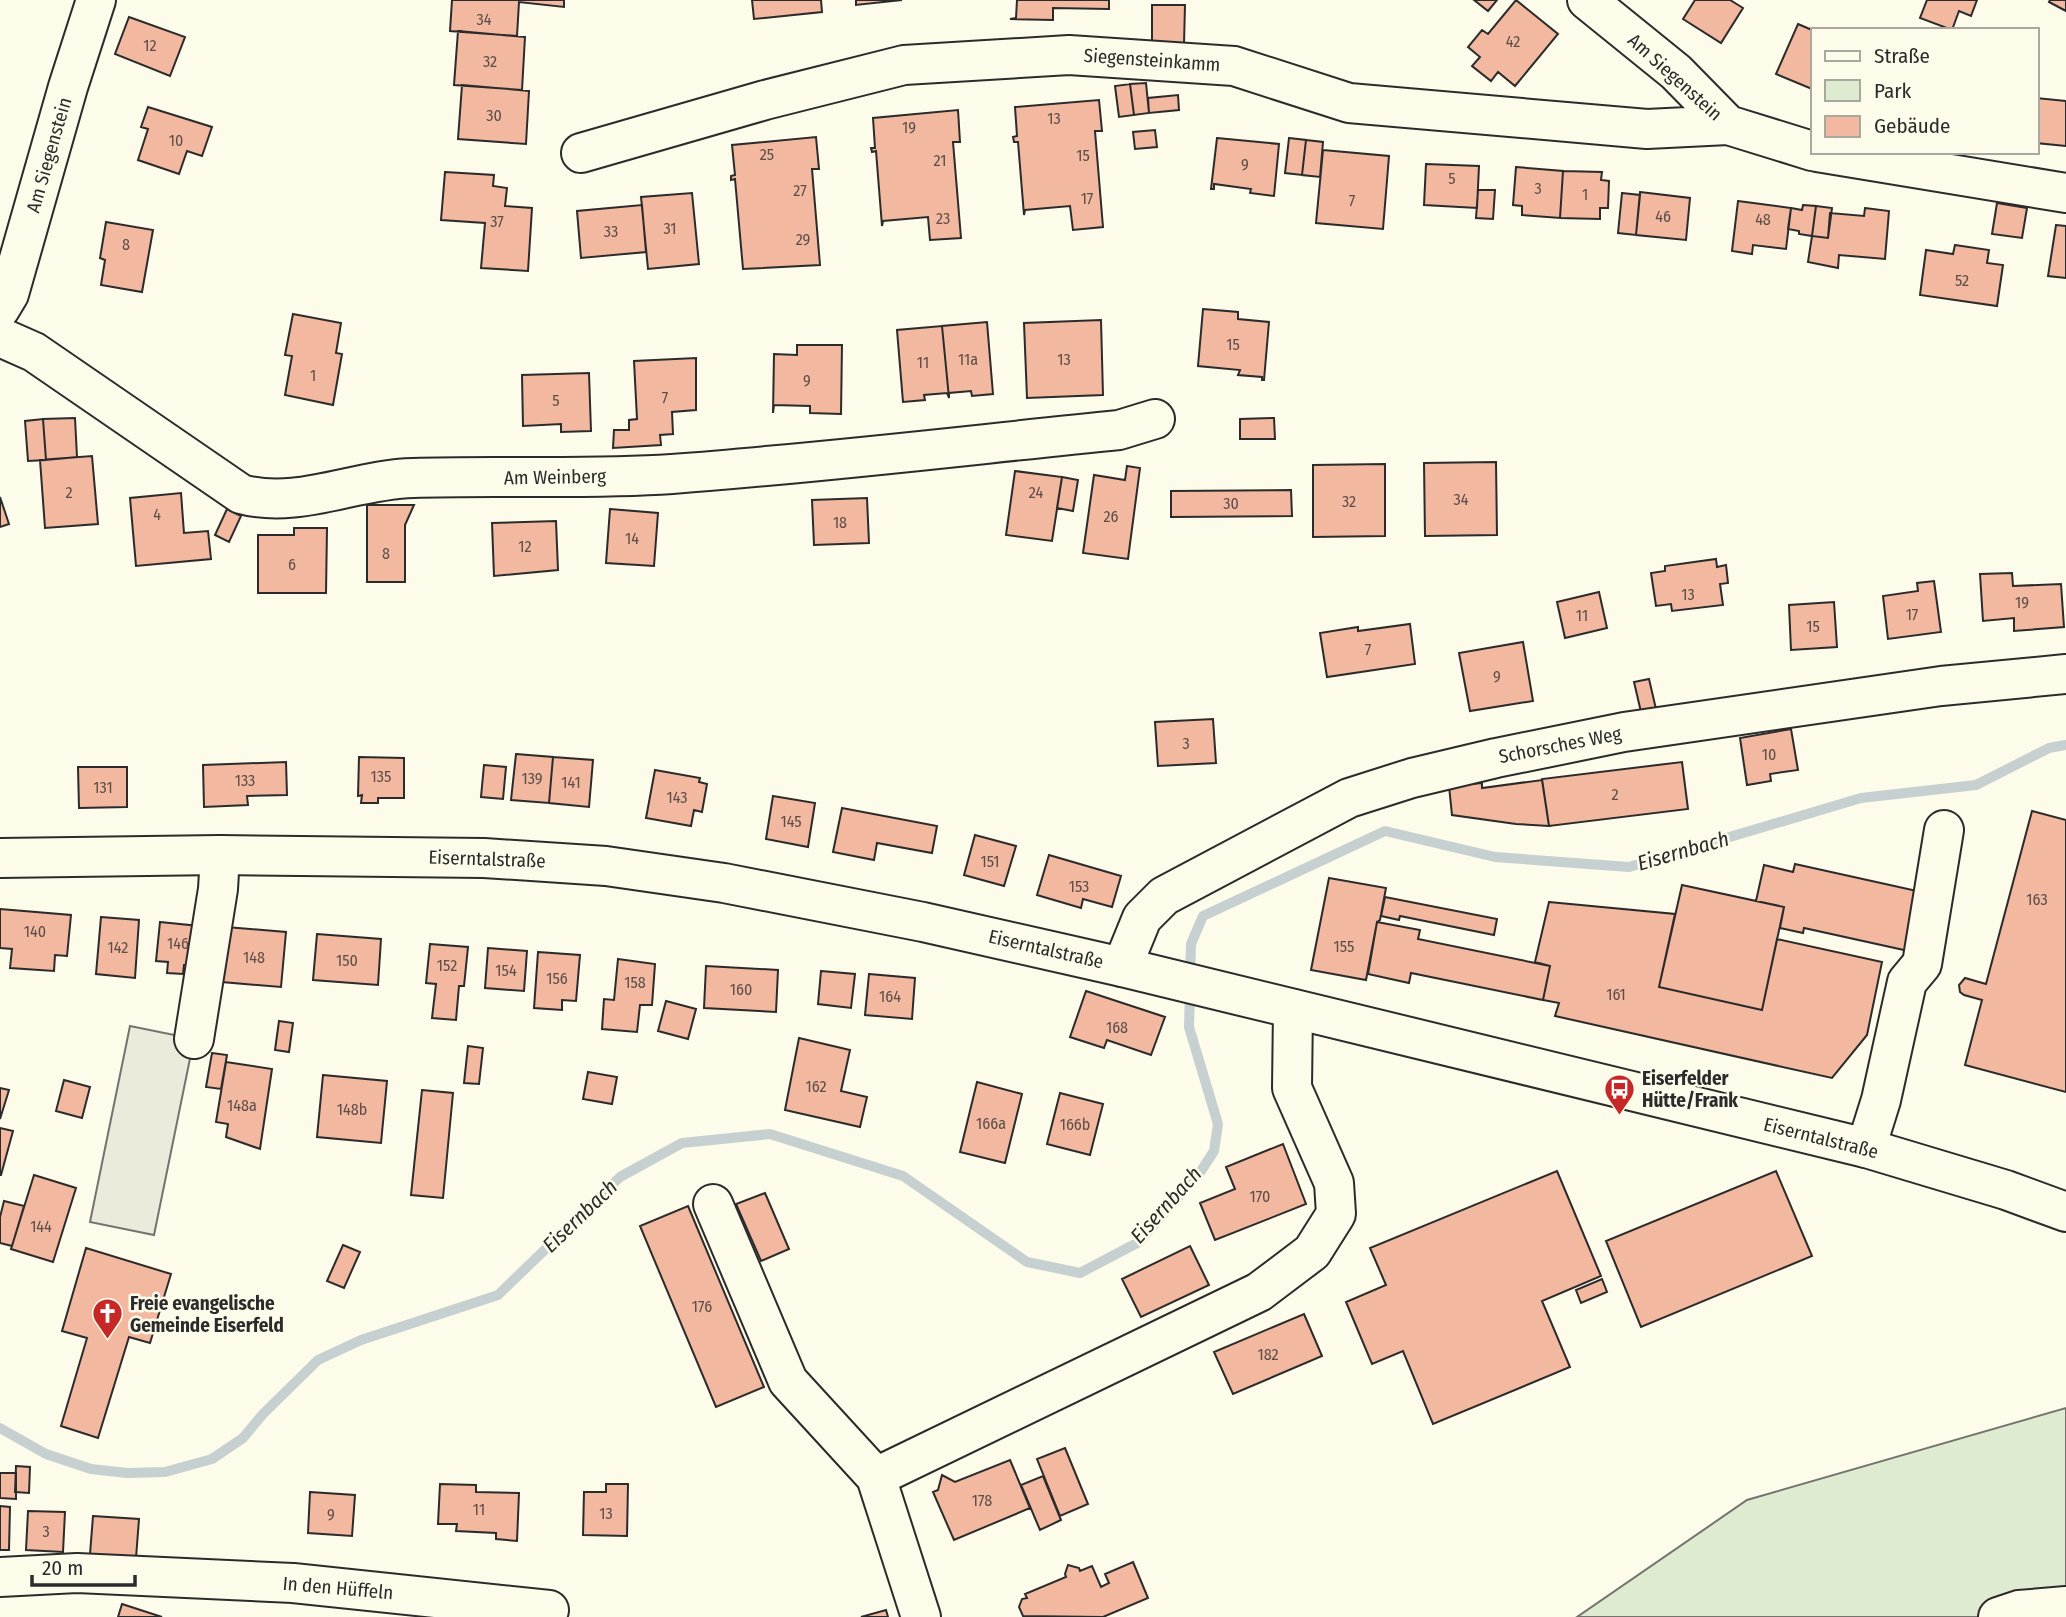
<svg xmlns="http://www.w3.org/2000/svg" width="2066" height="1617" font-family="'Fira Sans Condensed',sans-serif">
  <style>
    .green { fill: #deebd1; stroke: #74746e; stroke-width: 2 }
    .parking { fill: #eceadb; stroke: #74746e; stroke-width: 2 }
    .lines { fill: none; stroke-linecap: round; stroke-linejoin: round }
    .stream { stroke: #c7d0d0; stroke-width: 10 }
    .building { fill: #f2b8a0; stroke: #2b2b2b; stroke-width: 2 }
    .minor-casing { stroke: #2b2b2b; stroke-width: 42 }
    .major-casing { stroke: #2b2b2b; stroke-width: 42 }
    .minor { stroke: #fdfbea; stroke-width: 38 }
    .major { stroke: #fdfbea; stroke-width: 38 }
    .labels { text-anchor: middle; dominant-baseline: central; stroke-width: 5; stroke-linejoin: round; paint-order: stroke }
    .number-label { font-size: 16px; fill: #5d4e48 }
    .street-label { font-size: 19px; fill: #2b2b2b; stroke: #fdfbea }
    .poi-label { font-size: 19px; font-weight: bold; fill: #2b2b2b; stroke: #fdfbea; text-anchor: start }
    .water-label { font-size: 21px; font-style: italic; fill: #2b2b2b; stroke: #fdfbea }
  </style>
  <rect width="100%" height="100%" fill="#fdfbea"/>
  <!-- green -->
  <path class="green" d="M2066,1408v209h-489l170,-117z"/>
  <!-- parking -->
  <path class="parking" d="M130,1026l64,13 -40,196 -64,-13z"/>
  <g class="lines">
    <!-- stream -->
    <path class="stream" d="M1190,975l1,-31 12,-28 182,-85 110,26 134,10 232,-69 115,-13 73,-37 17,-3
      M0,1428l46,26 45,15 36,4 38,-1 47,-13 31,-21 20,-24 55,-54 43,-20 137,-45 122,-118 62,-34 88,-9 133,42 124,86 53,11 59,-31 62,-71 13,-20 4,-27 -29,-97 1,-36"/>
  </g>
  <!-- building -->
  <path class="building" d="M452,0h112v7l-45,-5 -2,34 -67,-5z
    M752,0h69l1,12 -68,7z
    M856,0h46l-46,5z
    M1017,0h92v9l-56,-1v12l-43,-1 6,-1z
    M1474,0h23l-9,11z
    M1516,0l42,34 -43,52 -17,-14 -7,9 -19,-15 8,-9 -12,-10 14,-17 6,4z
    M1695,0h35l13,8 -22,35 -38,-24z
    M1927,0h50l-6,16 -12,-5 -7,19 -32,-12z
    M2050,0h16v11l-17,-9z
    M1152,5h33l-1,39h-32z
    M129,17l56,20 -15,39 -55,-22z
    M1798,24l14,6v59l-36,-15z
    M458,31l67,6 -3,53 -68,-5z
    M1146,83l3,30 -15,2 -4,-31z
    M1130,84l4,31 -15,2 -4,-31z
    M462,85l67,6 -3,53 -68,-5z
    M1178,95l1,15 -30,3 -1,-15z
    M2036,98l30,3v45l-30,-3z
    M1099,100l3,31h-7l8,96 -30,3 -3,-24 -45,4 -1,5 -6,-73h-4l-1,-5 4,-1 -2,-29z
    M148,107l64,20 -10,29 -15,-5 -8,23 -41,-14 10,-31 -7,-2z
    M958,110l2,32h-7l8,96 -31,2 -2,-23 -45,4 -1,5 -6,-75 -4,1 -1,-4h4l-2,-30z
    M1155,130l2,17 -22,2 -2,-17z
    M816,137l3,32h-7l8,96 -77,4 -8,-90 -4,1v-4l4,-1 -3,-30z
    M1217,138l62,6 -5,52 -24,-3 1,-4 -37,-5v5h-3z
    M1289,138l17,2 -4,35 -17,-2z
    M1306,140l17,2 -3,35 -18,-2z
    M1323,150l66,6 -6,73 -67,-6z
    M1426,164l53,2 -2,42 -53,-3z
    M1516,167l47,4 -3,47 -38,-3v-9l-9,-1z
    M1563,171l39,1 -1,8 8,1 -1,27h-8v11l-40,-1z
    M445,172l49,3 -1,11 14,2 -2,18 27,2 -4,63 -47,-3 4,-45 -44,-3z
    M1478,190h17l-2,29 -17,-1z
    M1640,192l50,6 -4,42 -50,-5z
    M692,193l7,71 -51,5 -7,-72z
    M1622,193l18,2 -4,40 -18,-2z
    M1738,201l53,7 -5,41 -33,-4 -1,9 -20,-3z
    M1997,203l30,5 -5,30 -30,-4z
    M642,205l4,47 -65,6 -4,-47z
    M1803,205l13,1 -4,30 -13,-2v-3l-11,-2 3,-21 11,2z
    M1816,206l16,2 -4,30 -16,-2z
    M1865,208l24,3 -4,48 -46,-4 -1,13 -30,-6 4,-26 16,2 2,-25 34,3z
    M106,222l47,8 -11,62 -41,-7 4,-25 -5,-2z
    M2056,225l10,1v52l-18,-2z
    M1955,245l34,5 -2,13 16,2 -6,41 -77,-11 6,-45 27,4z
    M1203,309l35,3v7l31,3 -5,58h-2v-3l-24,-2 2,-5 -42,-4z
    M293,314l48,9 -5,30 6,1 -9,51 -48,-10 7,-39 -7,-1z
    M1101,320l2,75 -76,3 -3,-75z
    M987,322l6,72 -21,2 -1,-5 -22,2v5l-7,-72z
    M942,326l7,72 -2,-5 -23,2 1,5 -22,2 -6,-72z
    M797,345h45l-1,69 -31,-1v-7l-36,-1 -1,8 1,-59 23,1z
    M696,358v52l-24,2 1,22 -13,1 1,10 -48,3 1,-18h15v-10l8,-1 -3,-58z
    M589,373l2,58 -30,1v-8l-38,2 -1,-51z
    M75,418l2,39 -31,3 -3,-41z
    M1274,418l1,21h-35v-20z
    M43,419l3,41 -18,1 -3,-40z
    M92,456l6,68 -53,4 -5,-68z
    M1496,462l1,73 -72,1 -1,-73z
    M1385,464v72l-72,1v-72z
    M1127,466l13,2 -12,91 -45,-6 11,-78 31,5z
    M1015,471l47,6 -10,64 -46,-6z
    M1062,477l16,3 -5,31 -16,-3z
    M1291,490l1,26 -121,1v-26z
    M181,493l3,40 24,-2 3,28 -75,7 -6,-68z
    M0,497l9,27 -9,3z
    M867,498l2,45 -55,2 -2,-45z
    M367,505h47l-9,20v57h-38z
    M227,509l14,7 -12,26 -14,-7z
    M610,509l48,4 -4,53 -48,-3z
    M556,521l2,49 -64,6 -2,-53z
    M294,528h33l-1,65h-68v-58h36z
    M1716,559l1,8 9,-2 2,18 -8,1 3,21 -51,6 -1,-7 -15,2 -5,-33 14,-2v-5z
    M2012,573l1,13 48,-2 3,43 -50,4v-13l-31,3 -3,-47z
    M1934,581l7,51 -53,7 -5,-43 35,-5 -1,-8z
    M1599,592l8,36 -42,10 -8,-36z
    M1834,602l3,45 -46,3 -2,-45z
    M1410,624l5,40 -88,13 -7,-44 38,-6v4z
    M1523,642l10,59 -63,10 -11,-58z
    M1649,679l7,30 -15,3 -7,-30z
    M1213,719l3,44 -58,3 -3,-44z
    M1791,729l7,41 -28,4 1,7 -24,4 -7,-47z
    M516,754l37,3 -4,46 -38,-3z
    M359,757l45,1v40h-26v5h-17l1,-8 -4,1z
    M553,757l40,3 -4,47 -40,-4z
    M286,762l1,33 -40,1 1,9 -44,2 -1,-42z
    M1682,762l6,47 -139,17 -7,-47z
    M484,765l22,2 -3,32 -22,-2z
    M78,767h49v40l-48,1z
    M655,770l45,8 -1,4 8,2 -5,28 -8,-2 -3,16 -45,-8z
    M1542,780l7,46 -33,-2 -64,-9 -3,-29 33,-3v5z
    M773,796l42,7 -7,44 -42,-8z
    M842,808l95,18 -5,27 -55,-10 -3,17 -41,-8z
    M2032,811l34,9v272l-101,-27 17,-65 -18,-5 -4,-3 -1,-7 6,-7 21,6z
    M975,835l41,11 -12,40 -40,-11z
    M1049,855l72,21 -9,31 -29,-8 -2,9 -44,-13z
    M1795,864l131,29 -13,59 -109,-24 -1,5 -23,-5 4,-21 -28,-6 8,-36 29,7z
    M1329,878l57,10 -6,32 -3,2 -11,58 -55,-10z
    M1682,885l102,22 -22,103 -103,-23z
    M1385,897l112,22 -3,16 -94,-19 -1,4 -18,-4z
    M1549,902l126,12 -16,73 103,23 15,-71 105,23 -15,73 -35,43 -277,-62 4,-13 -16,-3 7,-34 -15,-4z
    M0,909l71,6 -4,41 -12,-1 -1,16 -44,-3 2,-19 -12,-1z
    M101,917l38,3 -4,58 -39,-4z
    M160,922l39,4 -3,39h-12l-1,9 -16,-1 1,-11 -12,-1z
    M1377,922l43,8 -2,9 132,27 -7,34 -132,-27 -2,10 -41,-9z
    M226,927l60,5 -5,55 -59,-5z
    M317,934l64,5 -3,46 -65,-5z
    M430,944l38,3 -4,39h-5l-3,34 -24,-2 4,-34 -10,-1z
    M488,948l39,3 -3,40 -39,-3z
    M538,952l42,3 -4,46 -14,-1v10l-28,-2z
    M618,959l37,5 -3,41h-12l-3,27 -35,-3 2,-30 10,1z
    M706,966l72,4 -2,42 -72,-4z
    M821,971l34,3 -4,34 -33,-4z
    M869,974l46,4 -3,41 -47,-4z
    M1086,991l79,26 -14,38 -44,-15 -3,8 -34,-11z
    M666,1001l30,8 -8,30 -30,-8z
    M279,1021l14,2 -4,29 -14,-2z
    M799,1038l51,12 -9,41 26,6 -7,30 -75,-17z
    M468,1046l15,2 -4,36 -15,-1z
    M212,1053l15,2 -6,34 -15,-2z
    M226,1062l46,7 -12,80 -34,-12 2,-13 -12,-2z
    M588,1072l29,5 -5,27 -29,-5z
    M323,1075l64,6 -6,62 -64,-6z
    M64,1080l26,7 -8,31 -26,-7z
    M977,1082l45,12 -17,69 -45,-11z
    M0,1088l9,2 -9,29z
    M422,1090l31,3 -10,105 -32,-3z
    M1060,1093l43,11 -13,51 -43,-11z
    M0,1128l13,3 -12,44h-1z
    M1283,1144l23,60 -91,36 -15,-37 35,-14 -9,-22z
    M1557,1171l44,105 -59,25 28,66 -137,57 -30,-73 -31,13 -26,-62 40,-17 -16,-37z
    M1776,1171l36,85 -171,71 -35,-86z
    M34,1175l42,13 -23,74 -42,-13z
    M765,1193l24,56 -28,12 -25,-57z
    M4,1201l20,5 -12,40 -12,-3v-26z
    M688,1206l76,181 -48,20 -76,-181z
    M343,1245l17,7 -16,36 -17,-7z
    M1190,1246l19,39 -68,32 -19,-38z
    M86,1248l85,26 -21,69 -21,-6 -31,101 -37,-12 26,-88 -25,-7z
    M1602,1279l5,13 -26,11 -5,-13z
    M1304,1314l18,42 -89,38 -19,-42z
    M1065,1448l23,56 -28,12 -23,-57z
    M1010,1460l20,48 -76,32 -21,-48 5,-2 4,-15 13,7z
    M16,1466l14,1 -1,26 -14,-1z
    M0,1473h16v26l-16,-1z
    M1043,1476l18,44 -21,10 -19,-45z
    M440,1484l36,1v7l43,1 -2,48 -21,-2v-6l-40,-2 1,-7h-19z
    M606,1484h22l-1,52 -44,-1 1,-43h22z
    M310,1492l45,3 -3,41 -44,-3z
    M0,1506l10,1 -1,43h-9z
    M28,1511l37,1 -2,40 -37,-2z
    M93,1516l46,3 -3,39 -46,-4z
    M1133,1562l15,36 -45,19 -80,-1 -4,-9 3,-8 5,-1 -2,-4 41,-17 -1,-3 3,-9 11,3 1,3 12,-5 9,21 8,-4 -4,-9z
    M122,1604l40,13h-44z
    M886,1610l2,7h-27z"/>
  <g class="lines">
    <defs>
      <path id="minor" d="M1587,0l89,72 52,53 84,26
        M1817,152l249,41
        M581,153l184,-53 139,-35 165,-10 165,11 115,37 298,26 81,-4
        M0,309l9,-15 59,-207 28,-87
        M0,337l34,15 207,142c56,16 115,-15 172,-16 86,-3 172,2 259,-4 149,-11 298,-29 447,-44l36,-11
        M1122,967l20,-49 22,-22 185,-98 63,-20 84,-20 128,-26 317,-46 125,-12
        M194,1039l24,-150 2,-34
        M1866,1148l15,-48 26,-118 15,-18 22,-134
        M713,1204l75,177 88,96
        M0,1577l77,-4 216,10 256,27
        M921,1617l-45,-140 383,-185 53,-40 24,-38 -2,-31 -42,-95 1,-79
        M1998,1617l21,-7 47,-4"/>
      <path id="major" d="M0,858l220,-3 264,3 122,8 118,17 199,39 199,45 744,181 140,42 60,22"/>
    </defs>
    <!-- minor casing -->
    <use href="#minor" class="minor-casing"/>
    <!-- major casing -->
    <use href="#major" class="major-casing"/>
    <!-- minor -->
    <use href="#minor" class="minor"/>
    <!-- major -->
    <use href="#major" class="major"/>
  </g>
  <!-- icons -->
  <defs>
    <symbol id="bus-pin" viewBox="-11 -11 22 30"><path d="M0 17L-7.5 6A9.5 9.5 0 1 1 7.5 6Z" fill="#c62828" stroke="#fdfbea"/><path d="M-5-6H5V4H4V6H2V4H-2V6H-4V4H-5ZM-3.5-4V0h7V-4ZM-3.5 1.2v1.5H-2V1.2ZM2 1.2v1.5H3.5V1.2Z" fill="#fff"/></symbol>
    <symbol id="church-pin" viewBox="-11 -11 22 30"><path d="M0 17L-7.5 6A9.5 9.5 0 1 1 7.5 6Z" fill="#c62828" stroke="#fdfbea"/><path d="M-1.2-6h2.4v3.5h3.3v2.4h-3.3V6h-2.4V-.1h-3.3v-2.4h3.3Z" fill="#fff"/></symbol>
  </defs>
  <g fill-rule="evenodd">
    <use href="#bus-pin" x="1602" y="1072" width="35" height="47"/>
    <use href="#church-pin" x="90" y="1296" width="35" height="47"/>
  </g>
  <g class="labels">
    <!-- number labels -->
    <g class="number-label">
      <text x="484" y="19">34</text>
      <text x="1513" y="41">42</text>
      <text x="150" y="45">12</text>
      <text x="490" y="61">32</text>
      <text x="494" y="115">30</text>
      <text x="1054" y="118">13</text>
      <text x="909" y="127">19</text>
      <text x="176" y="140">10</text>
      <text x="767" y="154">25</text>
      <text x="1083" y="155">15</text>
      <text x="940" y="160">21</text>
      <text x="1245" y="164">9</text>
      <text x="1452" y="178">5</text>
      <text x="1538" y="188">3</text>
      <text x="800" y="190">27</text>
      <text x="1585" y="194">1</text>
      <text x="1087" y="198">17</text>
      <text x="1352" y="200">7</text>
      <text x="1663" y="216">46</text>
      <text x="943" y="218">23</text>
      <text x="1763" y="219">48</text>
      <text x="497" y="221">37</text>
      <text x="670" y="228">31</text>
      <text x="611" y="231">33</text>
      <text x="803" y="239">29</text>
      <text x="126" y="244">8</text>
      <text x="1962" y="280">52</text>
      <text x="1233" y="344">15</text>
      <text x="968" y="359">11a</text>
      <text x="1064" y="359">13</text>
      <text x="923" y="362">11</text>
      <text x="313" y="375">1</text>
      <text x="807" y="380">9</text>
      <text x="665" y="397">7</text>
      <text x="556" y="400">5</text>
      <text x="69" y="492">2</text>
      <text x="1036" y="492">24</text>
      <text x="1461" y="499">34</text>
      <text x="1349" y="501">32</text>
      <text x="1231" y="503">30</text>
      <text x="157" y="514">4</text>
      <text x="1111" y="516">26</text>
      <text x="840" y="522">18</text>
      <text x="632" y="538">14</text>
      <text x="525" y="546">12</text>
      <text x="386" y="553">8</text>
      <text x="292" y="564">6</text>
      <text x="1688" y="594">13</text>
      <text x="2022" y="602">19</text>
      <text x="1912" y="614">17</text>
      <text x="1582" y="615">11</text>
      <text x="1813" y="626">15</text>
      <text x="1368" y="649">7</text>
      <text x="1497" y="676">9</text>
      <text x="1186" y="743">3</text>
      <text x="1769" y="754">10</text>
      <text x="381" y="776">135</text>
      <text x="532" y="778">139</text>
      <text x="245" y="780">133</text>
      <text x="571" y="782">141</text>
      <text x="103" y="787">131</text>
      <text x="1615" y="794">2</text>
      <text x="677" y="797">143</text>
      <text x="791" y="821">145</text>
      <text x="990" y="861">151</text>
      <text x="1079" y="886">153</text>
      <text x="2037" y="899">163</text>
      <text x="35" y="931">140</text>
      <text x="178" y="943">146</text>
      <text x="1344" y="946">155</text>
      <text x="118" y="947">142</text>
      <text x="254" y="957">148</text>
      <text x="347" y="960">150</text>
      <text x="447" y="965">152</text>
      <text x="506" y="970">154</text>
      <text x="557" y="978">156</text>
      <text x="635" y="982">158</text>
      <text x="741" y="989">160</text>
      <text x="1616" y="994">161</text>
      <text x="890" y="996">164</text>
      <text x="1117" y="1027">168</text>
      <text x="816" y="1086">162</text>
      <text x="242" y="1105">148a</text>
      <text x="352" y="1109">148b</text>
      <text x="991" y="1123">166a</text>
      <text x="1075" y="1124">166b</text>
      <text x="1260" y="1196">170</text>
      <text x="41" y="1226">144</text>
      <text x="702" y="1306">176</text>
      <text x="1268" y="1354">182</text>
      <text x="982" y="1500">178</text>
      <text x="479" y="1509">11</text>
      <text x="606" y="1513">13</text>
      <text x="331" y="1514">9</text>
      <text x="46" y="1531">3</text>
    </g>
    <!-- street labels -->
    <g class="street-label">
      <text transform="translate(1152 60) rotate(4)">Siegensteinkamm</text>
      <text transform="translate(1675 77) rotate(42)">Am Siegenstein</text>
      <text transform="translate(49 155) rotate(-74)">Am Siegenstein</text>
      <text transform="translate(555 477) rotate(-1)">Am Weinberg</text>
      <text transform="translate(1560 745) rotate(-11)">Schorsches Weg</text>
      <text transform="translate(487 859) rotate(2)">Eiserntalstraße</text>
      <text transform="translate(1046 949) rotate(13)">Eiserntalstraße</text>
      <text transform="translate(1821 1138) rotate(14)">Eiserntalstraße</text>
      <text transform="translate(338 1588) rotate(5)">In den Hüffeln</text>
    </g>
    <!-- poi labels -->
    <g class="poi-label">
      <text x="1642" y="1078">Eiserfelder<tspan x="1642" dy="22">Hütte/Frank</tspan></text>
      <text x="130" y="1303">Freie evangelische<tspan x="130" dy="22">Gemeinde Eiserfeld</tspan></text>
    </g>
    <!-- water labels -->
    <g class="water-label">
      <text transform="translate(1683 851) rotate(-16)">Eisernbach</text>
      <text transform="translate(1166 1205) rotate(-48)">Eisernbach</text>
      <text transform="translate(580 1216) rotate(-44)">Eisernbach</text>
    </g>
  </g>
  <!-- legend -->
  <rect x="1811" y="28" width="228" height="126" fill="#fdfbea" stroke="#a9a89e" stroke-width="2"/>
  <rect x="1825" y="51" width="35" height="10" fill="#fdfbea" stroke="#a9a89e" stroke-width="2"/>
  <text x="1874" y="63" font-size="21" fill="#2b2b2b">Straße</text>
  <rect x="1825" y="80" width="35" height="21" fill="#deebd1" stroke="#a9a89e" stroke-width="2"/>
  <text x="1874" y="98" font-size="21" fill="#2b2b2b">Park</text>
  <rect x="1825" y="116" width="35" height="21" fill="#f2b8a0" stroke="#a9a89e" stroke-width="2"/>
  <text x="1874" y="133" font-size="21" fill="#2b2b2b">Gebäude</text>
  <!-- scale -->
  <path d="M32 1575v10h103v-10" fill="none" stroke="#2b2b2b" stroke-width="3.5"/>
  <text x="42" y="1575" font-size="21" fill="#2b2b2b" stroke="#fdfbea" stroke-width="5" paint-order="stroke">20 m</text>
</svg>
